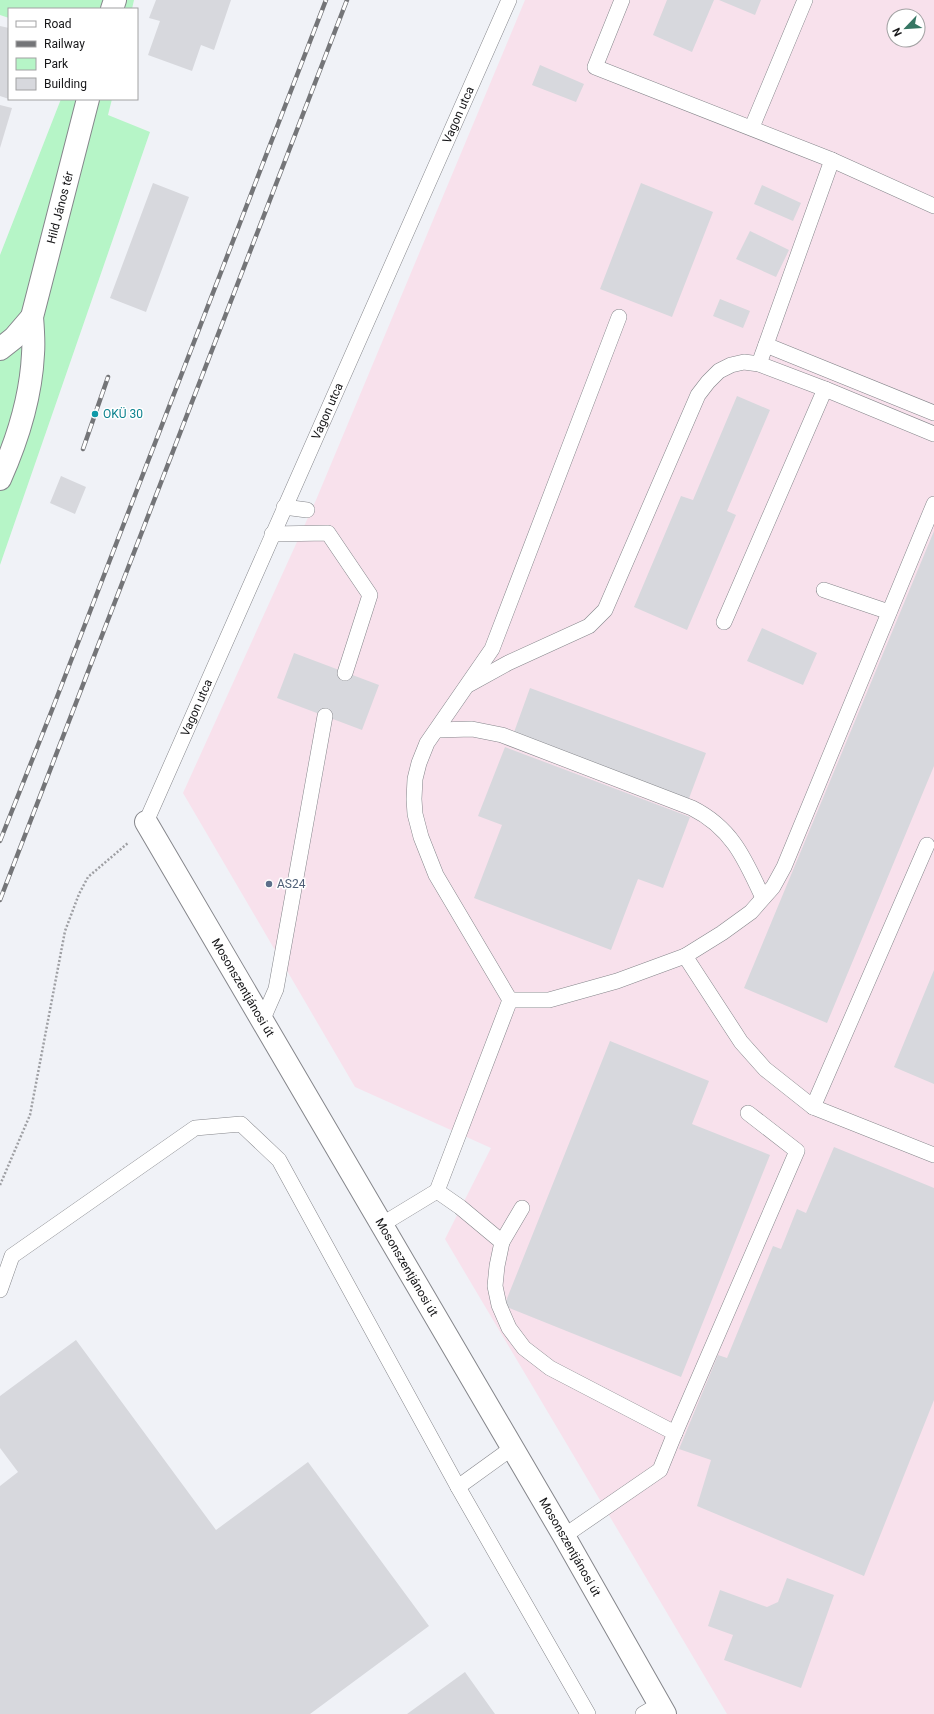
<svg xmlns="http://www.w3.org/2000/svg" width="934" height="1714" font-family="Roboto,sans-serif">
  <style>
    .industrial { fill: #f8e1ec; fill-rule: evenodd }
    .green { fill: #b6f5c7 }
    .building { fill: #d7d8dd }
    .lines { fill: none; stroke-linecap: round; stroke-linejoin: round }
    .lane-casing { stroke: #85868b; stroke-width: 16 }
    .street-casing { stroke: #85868b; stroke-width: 24 }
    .path { stroke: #9e9fa3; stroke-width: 2.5; stroke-dasharray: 2 2; stroke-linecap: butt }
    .lane { stroke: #fff; stroke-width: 15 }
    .street { stroke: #fff; stroke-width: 22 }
    .rail-casing { stroke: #747578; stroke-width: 4.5 }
    .rail { stroke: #fff; stroke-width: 3; stroke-dasharray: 9; stroke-linecap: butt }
    .culture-dot { fill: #0f9aa8; stroke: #fff; stroke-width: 1.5 }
    .service-dot { fill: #5c6f8a; stroke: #fff; stroke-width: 1.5 }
    .labels { text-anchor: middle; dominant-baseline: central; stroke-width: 3; stroke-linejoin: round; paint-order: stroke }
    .street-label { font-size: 12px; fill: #171719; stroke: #fff }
    .culture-label { font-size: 12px; fill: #0d838f; stroke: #fff; text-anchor: start }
    .service-label { font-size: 12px; fill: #4e5e75; stroke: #fff; text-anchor: start }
  </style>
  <rect width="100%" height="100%" fill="#f0f2f7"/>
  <!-- industrial -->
  <path class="industrial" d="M525,0h409v1714h-207l-282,-475 46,-91 -136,-61 -172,-294 133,-293zM894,16h24v24h-24z"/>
  <!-- green -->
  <path class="green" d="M0,0h134l-2,9h-123v9l-9,-3z
    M61,99h51l-4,16 42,17 -150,433v-310z"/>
  <!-- building -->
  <path class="building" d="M156,0h75l-17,50 -13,-5 -9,26 -44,-16 12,-34 -11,-3z
    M667,0h47l-22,52 -39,-17z
    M719,0h42l-6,15z
    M0,26l9,2v71l-9,-3z
    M540,65l44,19 -8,18 -44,-17z
    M0,105l12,3 -12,40z
    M153,183l36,14 -43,115 -36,-14z
    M641,183l72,29 -41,105 -72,-28z
    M762,185l39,18 -8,18 -39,-17z
    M750,231l39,19 -13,27 -40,-18z
    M720,299l30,12 -7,17 -30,-12z
    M737,396l33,14 -43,101 9,4 -49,115 -53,-23 47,-111 12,4z
    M61,476l25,11 -11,27 -25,-11z
    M934,531v235l-107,257 -83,-35z
    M762,628l55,25 -14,32 -56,-24z
    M294,653l85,32 -17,45 -85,-32z
    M530,688l176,65 -18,48 -175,-66z
    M505,747l185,70 -27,71 -25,-9 -27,71 -137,-52 28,-73 -24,-9z
    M934,970v114l-40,-17z
    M610,1041l99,40 -17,43 78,31 -89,222 -177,-71z
    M834,1147l100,41v212l-70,176 -167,-70 14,-46 -32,-11 39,-94 9,3 46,-112 8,3 16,-40 9,4z
    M76,1340l140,190 92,-68 121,164 -119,88h-310v-228l18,-14 -18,-24v-52z
    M787,1578l47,17 -33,93 -77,-28 9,-25 -25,-9 12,-36 47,17 11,-5z
    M465,1672l30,42h-88z"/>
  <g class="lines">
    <defs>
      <g id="lane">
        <path d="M622,0l-27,67 237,93 102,46"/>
        <path d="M752,127l53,-127"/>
        <path d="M766,345l168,68"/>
        <path d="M759,364l73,-204"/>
        <path d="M284,507l23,3"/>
        <path d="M272,534l56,-1 42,62 -25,78"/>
        <path d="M824,590l65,22"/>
        <path d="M724,622l101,-233"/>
        <path d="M470,684l38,-21 81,-37 16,-16 93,-215 10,-13 11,-11 12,-6 13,-3 15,2 66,25 109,45"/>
        <path d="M437,730l35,-1 30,6 190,73c40,20 53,51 71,90"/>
        <path id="s1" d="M146,822l363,-822"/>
        <path d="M685,956l56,86 24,27 48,38 121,48"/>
        <path d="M510,1000h39l68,-19 68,-25 37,-23 29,-21 22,-25 11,-20 150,-363"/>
        <path d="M262,1021l14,-32 49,-273"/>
        <path d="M813,1107l114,-262"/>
        <path d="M437,1191l23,16 42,35 -5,24 -2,20 4,19 10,23 15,20 26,20 125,65"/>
        <path d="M381,1225l56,-34 73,-191 -74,-125 -15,-38 -6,-23 -1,-15 1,-20 4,-16 8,-20 65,-94 127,-332"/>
        <path d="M502,1242l20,-34"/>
        <path d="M0,1290l12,-34 183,-128 46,-4 38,36 179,327 54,-39"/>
        <path d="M458,1487l130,227"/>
        <path d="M564,1536l96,-66 15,-37 122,-282 -49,-38"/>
        <path d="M643,1714l17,-10"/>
      </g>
      <g id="street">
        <path d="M112,9l3,-9"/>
        <path d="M0,349l14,-11 18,-21"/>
        <path id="s2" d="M0,479c17,-38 31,-83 33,-125 1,-12 0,-25 -1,-37l56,-218"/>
        <path id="s3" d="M146,822l418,714 101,178"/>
      </g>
    </defs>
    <!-- lane casing -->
    <use href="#lane" class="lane-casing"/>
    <!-- street casing -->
    <use href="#street" class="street-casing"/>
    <!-- path -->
    <path class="path" d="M0,1185l30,-70 35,-184 14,-37 9,-17 40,-34"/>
    <!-- lane -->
    <use href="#lane" class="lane"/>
    <!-- street -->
    <use href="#street" class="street"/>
    <defs>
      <path id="rail" d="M83,449l25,-72
        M0,841l52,-131 274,-710
        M0,900l347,-900"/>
    </defs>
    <!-- rail casing -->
    <use href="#rail" class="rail-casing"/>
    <!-- rail -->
    <use href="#rail" class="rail"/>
  </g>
  <!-- markers -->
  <circle class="culture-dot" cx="95" cy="414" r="4"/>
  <circle class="service-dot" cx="269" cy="884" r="4"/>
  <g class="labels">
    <!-- street labels -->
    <g class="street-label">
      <text stroke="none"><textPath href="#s1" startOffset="773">Vagon utca</textPath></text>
      <text stroke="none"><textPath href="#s2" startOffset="280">Hild János tér</textPath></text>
      <text stroke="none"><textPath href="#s1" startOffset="449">Vagon utca</textPath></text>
      <text stroke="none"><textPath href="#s1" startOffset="125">Vagon utca</textPath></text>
      <text stroke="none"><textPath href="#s3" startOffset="192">Mosonszentjánosi út</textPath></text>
      <text stroke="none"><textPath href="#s3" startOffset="516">Mosonszentjánosi út</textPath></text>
      <text stroke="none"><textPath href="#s3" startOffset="840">Mosonszentjánosi út</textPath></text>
    </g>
    <!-- culture labels -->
    <g class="culture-label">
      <text x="103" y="414">OKÜ 30</text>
    </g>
    <!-- service labels -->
    <g class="service-label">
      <text x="277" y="884">AS24</text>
    </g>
  </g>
  <!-- legend -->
  <rect x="8" y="8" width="130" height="92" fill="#ffffff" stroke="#a2a2a3"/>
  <rect x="16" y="21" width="20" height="6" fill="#ffffff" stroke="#a2a2a3"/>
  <text x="44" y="28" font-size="12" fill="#171719">Road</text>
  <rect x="16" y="41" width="20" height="6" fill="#747578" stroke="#a2a2a3"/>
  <text x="44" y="48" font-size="12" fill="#171719">Railway</text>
  <rect x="16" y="58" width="20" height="12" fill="#b6f5c7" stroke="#a2a2a3"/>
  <text x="44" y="68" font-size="12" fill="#171719">Park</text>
  <rect x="16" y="78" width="20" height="12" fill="#d7d8dd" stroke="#a2a2a3"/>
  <text x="44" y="88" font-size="12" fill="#171719">Building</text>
  <!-- north arrow -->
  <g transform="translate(906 28) rotate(245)"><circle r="19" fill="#ffffff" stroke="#a2a2a3"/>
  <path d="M0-3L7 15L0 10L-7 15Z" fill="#367663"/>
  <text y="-6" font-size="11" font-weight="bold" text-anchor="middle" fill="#171719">N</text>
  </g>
</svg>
